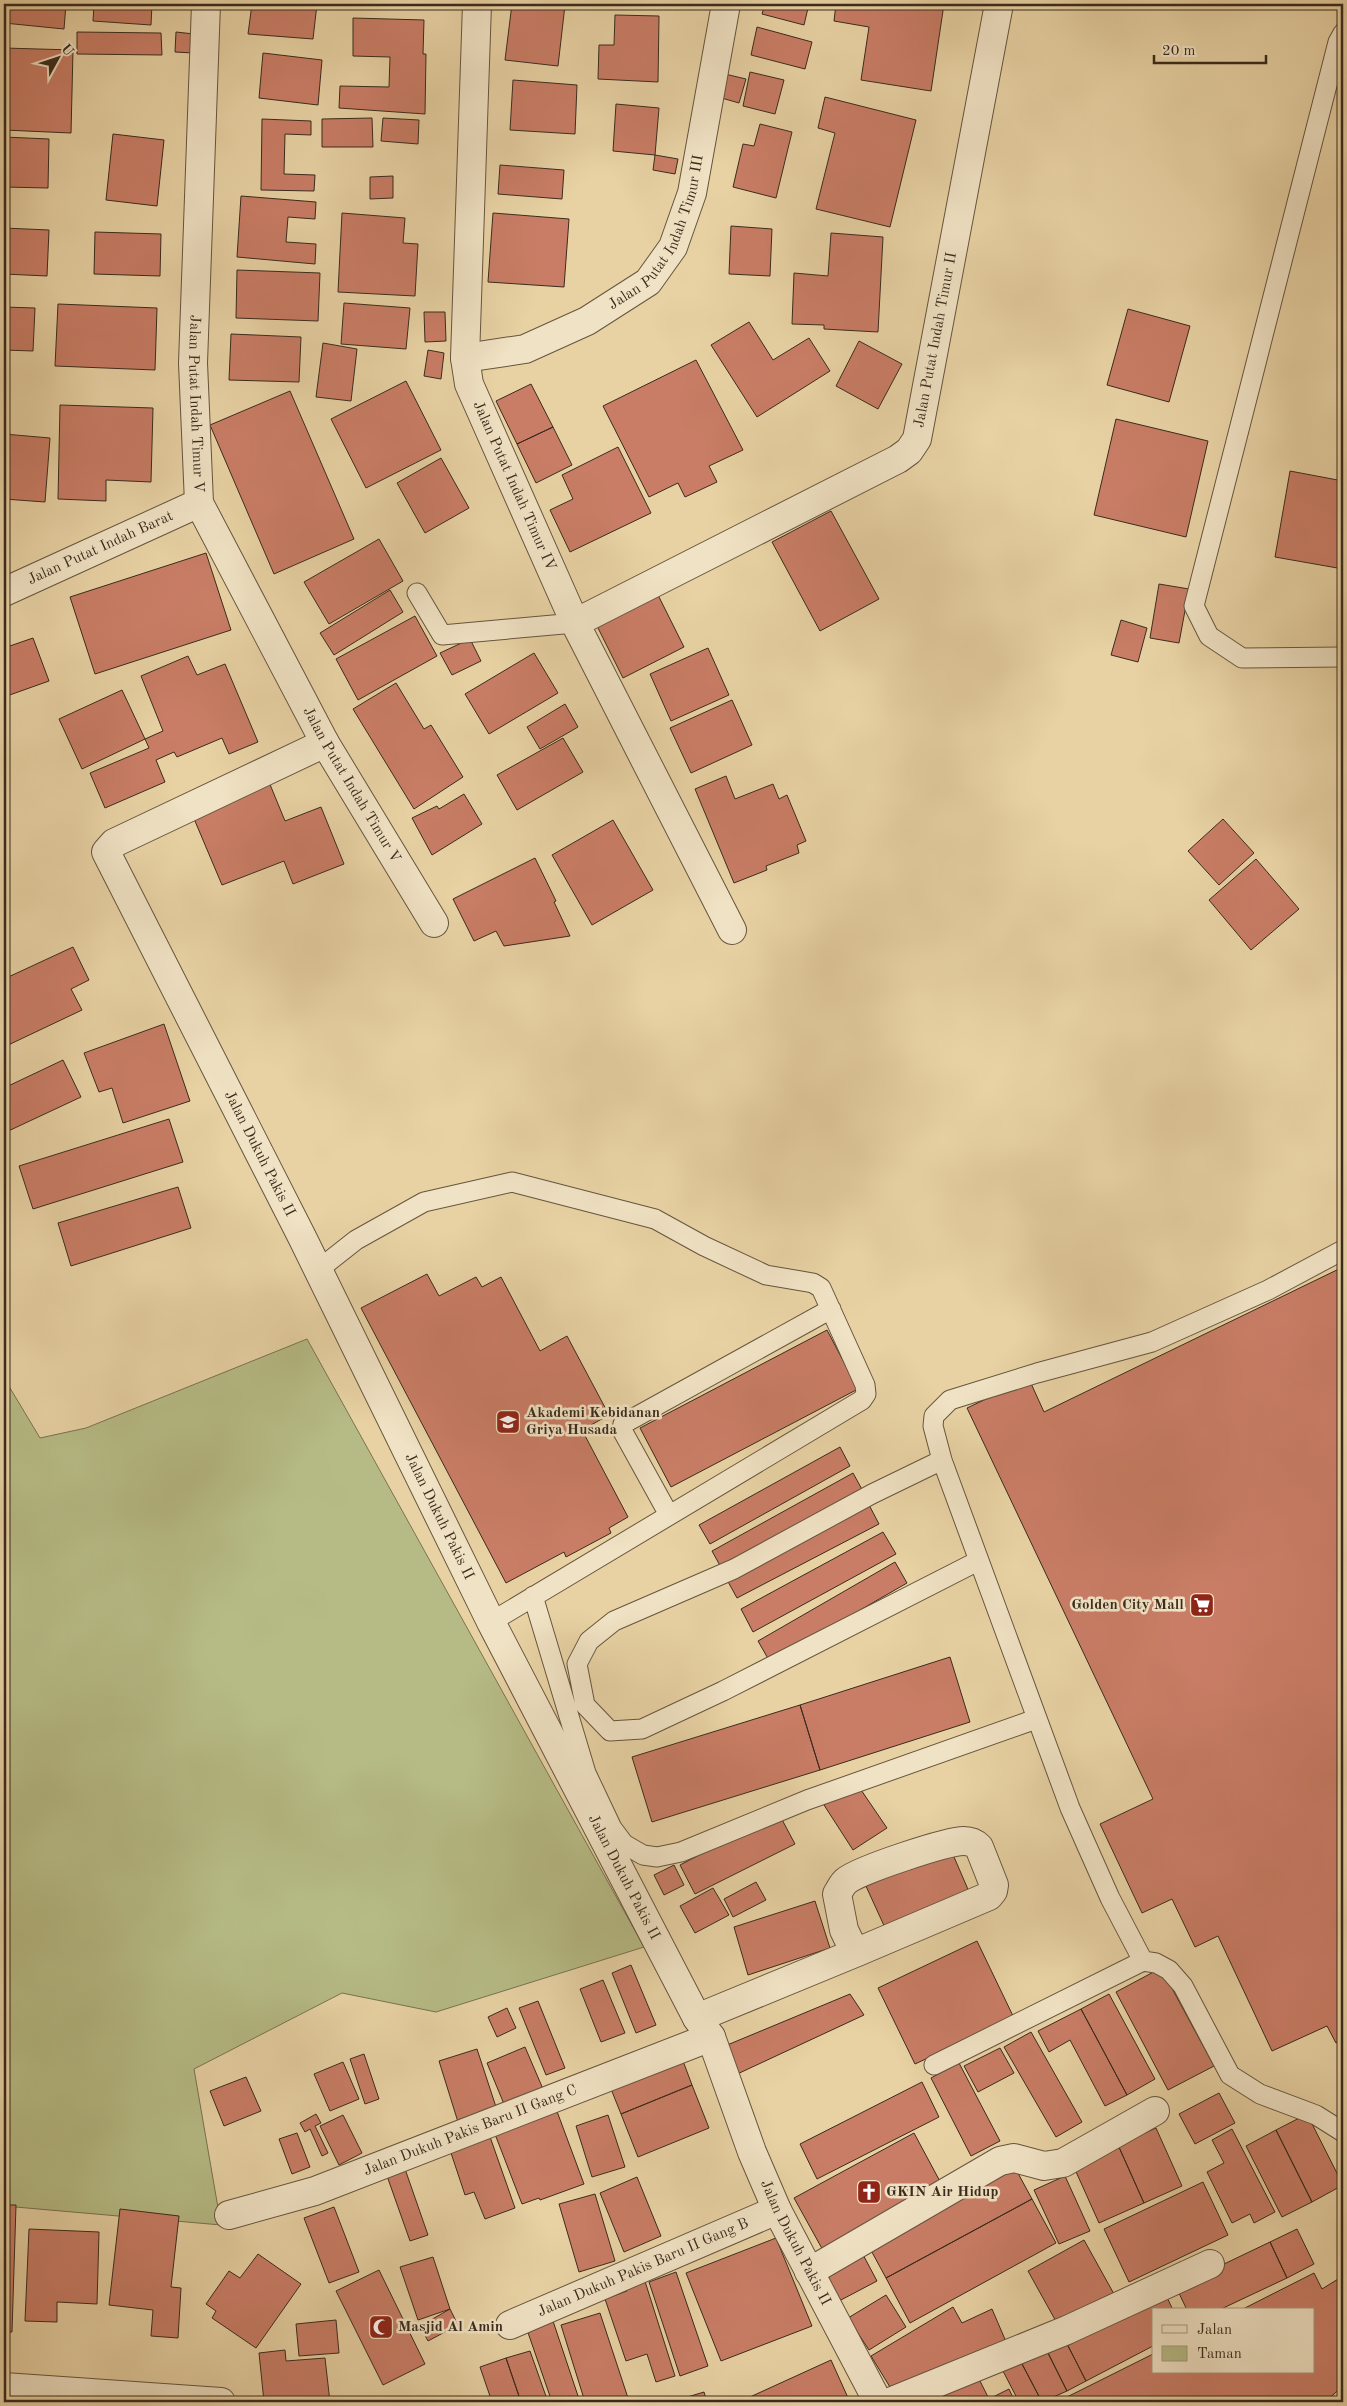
<svg xmlns="http://www.w3.org/2000/svg" width="1347" height="2406" font-family="'Old Standard TT',serif">
  <style>
    .green { fill: #b6bb85; stroke: #787350 }
    .building { fill: #c97d66; stroke: #3a2b1c }
    .lines { fill: none; stroke-linecap: round; stroke-linejoin: round }
    .lane-casing { stroke: #66553e; stroke-width: 21 }
    .street-casing { stroke: #66553e; stroke-width: 30 }
    .lane { stroke: #f0e2c4; stroke-width: 19 }
    .street { stroke: #f0e2c4; stroke-width: 28 }
    .labels { text-anchor: middle; dominant-baseline: central; stroke-width: 5; stroke-linejoin: round; paint-order: stroke }
    .street-label { font-size: 15px; fill: #3a2b1c; stroke: #f0e2c4 }
    .poi-label { font-size: 15px; font-weight: bold; fill: #3a2b1c; stroke: #f0e2c4; text-anchor: start }
  </style>
  <rect width="100%" height="100%" fill="#e8d2a4"/>
  <filter id="stains"><feTurbulence type="fractalNoise" baseFrequency=".004" numOctaves="4"/><feColorMatrix values="0 0 0 0 .2 0 0 0 0 .09 0 0 0 0 .02 0 0 0 .5 -.17"/></filter>
  <radialGradient id="worn" r=".72"><stop offset=".6" stop-color="#630" stop-opacity="0"/><stop offset="1" stop-color="#630" stop-opacity=".3"/></radialGradient>
  <!-- green -->
  <path class="green" d="M307,1339l337,608 -208,65 -94,-19 -148,76 27,156 -217,-19v-828l36,60 46,-10z"/>
  <!-- building -->
  <path class="building" d="M4,4h62l-2,25 -60,-6z
    M94,4h58l-1,21 -58,-4z
    M252,4h65l-4,35 -65,-5z
    M512,4l53,1 -7,61 -53,-6z
    M765,4h44l-5,21 -42,-11z
    M836,4h108l-13,87 -70,-11 8,-53 -35,-6z
    M615,15l44,1 -1,66 -60,-3 1,-34h15z
    M353,18l71,2 -1,34h3l-1,60 -86,-6 1,-22 49,1 1,-30 -37,-1z
    M757,27l55,15 -7,27 -54,-14z
    M77,32l84,1 1,22 -85,-1z
    M176,32l18,2 -1,19 -18,-1z
    M4,48l69,2 -2,83 -67,-3z
    M263,53l59,7 -4,45 -59,-7z
    M750,72l34,8 -9,34 -32,-8z
    M725,74l21,5 -7,24 -21,-6z
    M513,80l64,5 -2,49 -65,-4z
    M825,97l91,23 -26,107 -74,-18 19,-76 -17,-5z
    M616,104l43,4 -4,47 -42,-4z
    M372,118l1,29h-51v-28z
    M383,118l36,2 -1,24 -37,-3z
    M262,119l49,2v14l-26,-1 -1,40 31,1 -1,16 -53,-1z
    M760,124l32,8 -16,66 -43,-11 10,-43 11,2z
    M113,134l51,6 -7,66 -51,-6z
    M4,137l45,2 -1,49 -44,-1z
    M655,155l23,4 -3,15 -22,-4z
    M500,165l64,5 -2,29 -64,-5z
    M393,176v22l-23,1v-22z
    M241,196l75,6 -1,17 -27,-2 -2,25 30,2 -1,20 -78,-7z
    M342,213l63,5 -2,25 15,1 -3,52 -77,-4z
    M493,213l76,6 -5,68 -76,-5z
    M731,226l41,3 -2,47 -41,-2z
    M4,228l45,2 -2,46 -43,-2z
    M95,232l66,2 -1,42 -66,-2z
    M831,233l52,4 -5,95 -54,-3v-4l-32,-1 2,-51 34,3z
    M237,270l83,3 -2,48 -82,-3z
    M344,303l66,5 -4,41 -65,-5z
    M58,304l99,4 -2,62 -100,-4z
    M4,307l31,1 -2,43 -29,-1z
    M1128,309l62,17 -21,76 -62,-17z
    M424,312h21l1,29 -21,1z
    M749,322l24,38 36,-22 21,33 -73,46 -46,-72z
    M231,334l70,3 -2,45 -70,-2z
    M859,341l43,23 -24,45 -42,-23z
    M323,343l34,6 -6,52 -35,-4z
    M428,350l16,3 -3,26 -17,-3z
    M696,360l47,90 -34,16 8,16 -32,15 -7,-14 -29,14 -46,-91z
    M406,381l35,69 -75,38 -35,-69z
    M531,384l22,43 -36,17 -21,-43z
    M290,391l64,148 -80,35 -64,-149z
    M60,405l93,3 -2,74 -45,-2v21l-48,-2z
    M1116,419l92,22 -22,96 -92,-22z
    M553,427l19,38 -36,18 -19,-39z
    M4,434l46,4 -5,64 -41,-3z
    M618,447l33,66 -81,39 -20,-42 23,-11 -11,-24z
    M441,458l28,50 -44,25 -28,-50z
    M1290,471l53,10v88l-68,-12z
    M831,511l48,88 -59,32 -48,-89z
    M379,539l24,42 -74,43 -25,-42z
    M206,553l25,77 -136,44 -25,-77z
    M1159,584l30,5 -10,54 -29,-5z
    M654,587l30,60 -61,31 -30,-60z
    M390,590l13,22 -69,43 -14,-22z
    M415,616l22,40 -79,44 -22,-41z
    M1121,620l26,8 -9,34 -27,-7z
    M33,638l16,43 -45,16v-49z
    M470,639l11,22 -29,14 -12,-22z
    M708,648l21,47 -58,26 -21,-47z
    M534,653l24,40 -69,41 -24,-40z
    M188,656l9,19 28,-11 33,78 -29,12 -7,-16 -45,19 -3,-5 -18,8 9,22 -60,26 -15,-35 59,-25 -4,-9 18,-8 -22,-55z
    M396,683l28,46 7,-4 32,52 -49,32 -61,-100z
    M122,690l23,49 -63,30 -23,-50z
    M732,700l20,45 -61,28 -21,-45z
    M565,704l13,23 -38,22 -13,-22z
    M563,738l20,34 -66,38 -20,-35z
    M726,776l9,23 38,-15 6,15 8,-4 19,46 -9,4 2,8 -33,13 1,4 -33,13 -39,-94z
    M269,782l16,39 36,-14 23,57 -51,20 -9,-23 -62,24 -30,-71z
    M464,794l18,30 -50,31 -20,-37 25,-12 2,3z
    M1223,819l31,34 -35,32 -31,-34z
    M613,820l40,70 -61,35 -40,-70z
    M535,858l21,43 -2,1 16,34 -66,10 -8,-15 -22,10 -21,-42z
    M1256,859l43,50 -48,41 -42,-50z
    M73,947l16,33 -18,9 11,21 -78,37v-68z
    M164,1024l26,77 -67,22 -11,-35 -13,4 -15,-39z
    M63,1060l18,37 -77,36v-45z
    M169,1119l14,43 -150,47 -14,-43z
    M178,1187l13,41 -120,38 -13,-43z
    M1343,1267v772l-7,4 -9,-17 -55,25 -54,-115 -23,11 -23,-48 -30,14 -42,-89 53,-25 -186,-391 62,-29 15,33z
    M427,1274l12,22 37,-19 6,10 19,-10 39,74 27,-15 42,79 -27,15 46,87 -19,11 2,5 -45,24 -2,-5 -58,31 -145,-275z
    M827,1330l31,59 -187,98 -31,-59z
    M840,1447l10,19 -140,78 -11,-19z
    M853,1473l11,20 -141,78 -11,-20z
    M868,1503l11,21 -142,74 -11,-20z
    M883,1532l13,22 -143,78 -12,-23z
    M895,1562l12,21 -137,79 -12,-21z
    M950,1657l20,65 -150,48 -20,-65z
    M800,1705l20,65 -168,52 -20,-65z
    M857,1784l30,44 -34,22 -29,-45z
    M779,1814l16,30 -100,50 -15,-29z
    M951,1850l19,44 -84,36 -21,-46z
    M674,1865l10,20 -20,10 -10,-20z
    M756,1882l10,18 -33,17 -9,-18z
    M713,1888l16,27 -34,18 -15,-27z
    M815,1901l15,47 -82,27 -14,-48z
    M977,1941l37,77 -99,46 -37,-76z
    M631,1965l25,60 -20,8 -24,-60z
    M1161,1968l53,98 -46,24 -52,-98z
    M603,1980l22,53 -24,9 -21,-53z
    M850,1994l14,21 -131,61 -13,-28z
    M1109,1994l46,85 -28,16 -46,-86z
    M538,2001l27,67 -19,7 -27,-67z
    M507,2008l9,20 -19,9 -9,-20z
    M1081,2009l46,86 -22,11 -35,-66 -21,12 -11,-21z
    M1031,2032l51,90 -26,15 -52,-90z
    M525,2047l18,42 -39,15 -17,-41z
    M1000,2048l14,25 -36,19 -14,-26z
    M477,2049l20,61 -39,12 -19,-61z
    M364,2054l15,45 -14,5 -15,-45z
    M683,2061l9,24 -71,29 -10,-25z
    M343,2062l16,37 -29,12 -16,-37z
    M959,2063l41,78 -29,15 -40,-78z
    M246,2077l15,34 -37,15 -14,-35z
    M922,2082l17,35 -122,62 -17,-35z
    M692,2085l17,43 -71,29 -17,-43z
    M1219,2093l16,30 -40,21 -16,-30z
    M555,2106l29,78 -44,16 -1,-2 -17,6 -29,-75z
    M316,2114l5,9 -6,3 13,27 -6,3 -12,-27 -5,3 -5,-9z
    M1307,2114l36,71 -31,17 -36,-72z
    M343,2115l19,38 -23,12 -19,-39z
    M608,2115l17,52 -33,10 -16,-51z
    M1156,2128l26,58 -38,17 -26,-58z
    M1232,2129l43,83 -21,11 -4,-9 -18,9 -25,-51 17,-9 -12,-23z
    M1276,2130l36,72 -30,15 -36,-71z
    M297,2133l13,34 -18,7 -13,-35z
    M914,2133l29,54 -118,67 -31,-56z
    M489,2134l26,74 -30,11 -11,-27 -9,3 -16,-48z
    M1118,2145l26,58 -45,20 -26,-58z
    M1013,2164l19,35 -146,79 -19,-35z
    M405,2169l23,66 -18,6 -23,-65z
    M1065,2176l25,55 -31,13 -25,-54z
    M637,2177l24,59 -37,16 -24,-59z
    M1203,2182l25,53 -99,47 -25,-53z
    M595,2194l20,67 -36,11 -20,-68z
    M1032,2199l24,44 -146,80 -24,-45z
    M4,2205h12l-4,127h-8z
    M334,2207l25,65 -30,11 -25,-65z
    M120,2209l59,7 -8,71 10,1 -3,50 -27,-2 2,-26 -44,-5z
    M29,2229l70,3 -2,72 -40,-2v20l-32,-1z
    M1297,2229l17,35 -27,14 -17,-36z
    M776,2238l36,88 -91,35 -35,-88z
    M1084,2240l30,54 -56,31 -30,-54z
    M1270,2242l17,36 -68,32h-32l-11,-23z
    M860,2249l17,32 -38,20 -17,-33z
    M258,2254l43,30 -45,64 -44,-30 4,-7 -10,-7 23,-33 11,7z
    M433,2257l17,52 -32,11 -18,-53z
    M379,2270l46,94 -42,21 -47,-94z
    M676,2272l32,94 -28,10 -31,-94z
    M1314,2273l8,16 21,-13v110l-18,16h-268l96,-48v18h160v-62h-72z
    M643,2275l32,101 -19,6 -9,-28 -21,7 -21,-62 22,-8 -4,-10z
    M1163,2289l10,21h-20v36l-67,35 -21,-41z
    M886,2295l20,32 -37,23 -21,-32z
    M953,2307l9,16 30,-14 15,35 -114,48 -22,-36z
    M450,2309l8,16 -30,16 -8,-15z
    M600,2313l28,85 -12,4h-31l-24,-77z
    M551,2315l29,87h-28l-27,-78z
    M336,2320l3,33 -40,3 -3,-32z
    M1065,2340l21,41 -19,10 -21,-42z
    M1046,2349l21,42 -25,11 -21,-40z
    M285,2350l1,11 39,-3 5,44h-66l-5,-49z
    M530,2351l18,51h-27l-15,-44z
    M506,2358l15,44h-29l-12,-35z
    M831,2360l18,40 -5,2h-105z
    M1021,2362l21,40h-23l-16,-31z
    M975,2371l14,28 20,-10 6,13h-92z
    M704,2392l3,10h-36z"/>
  <g class="lines">
    <defs>
      <path id="lane" d="M1343,33l-5,9 -144,564 15,30 33,22 101,-1
        M417,593l25,42 133,-12
        M1343,1250l-75,40 -116,52 -115,31 -87,27 -16,16 -1,10 9,34 128,348 40,90 33,63 13,2 13,7 14,16 47,89 30,19 56,21 27,17
        M318,1270l38,-30 68,-38 88,-20 143,37 49,27 62,29 47,8 8,5 44,97 1,9 -4,6 -371,222
        M942,1460l-70,34 -138,75 -120,52 -25,20 -12,23 8,41 25,26 32,-2 81,-38 255,-130
        M669,1515l-47,-85 1,-6 208,-115
        M533,1596l53,177 26,55 12,16 19,11 14,2 24,-5 126,-52 229,-81
        M934,2065l209,-104"/>
      <g id="street">
        <path id="s1" d="M206,4l-13,359 6,140 126,240 109,180"/>
        <path id="s2" d="M477,4l-12,354 4,26 106,239 157,307"/>
        <path id="s3" d="M465,358l60,-9 62,-28 61,-39 25,-35 19,-54 34,-189"/>
        <path id="s4" d="M4,592l195,-89"/>
        <path id="s5" d="M575,623l323,-164 11,-8 8,-12 82,-435"/>
        <path id="s6" d="M325,743l-211,100 -8,9 196,385 189,385 206,396 14,19 41,115 25,58 101,192"/>
        <path d="M697,2018l158,-65 -11,-23 -7,-36c3,-4 5,-10 9,-13 13,-11 101,-40 118,-40 6,0 11,2 15,6l15,38 -1,6 -4,5 -134,57"/>
        <path id="s7" d="M229,2215l86,-24 396,-154"/>
        <path d="M809,2272l191,-111 14,-3 30,8 19,-3 92,-52"/>
        <path id="s8" d="M510,2325l267,-115"/>
        <path d="M4,2387l217,15"/>
        <path d="M890,2402l177,-72 143,-66"/>
      </g>
    </defs>
    <!-- lane casing -->
    <use href="#lane" class="lane-casing"/>
    <!-- street casing -->
    <use href="#street" class="street-casing"/>
    <!-- lane -->
    <use href="#lane" class="lane"/>
    <!-- street -->
    <use href="#street" class="street"/>
  </g>
  <!-- icons -->
  <defs>
    <symbol id="university-square" viewBox="-11 -11 22 22"><rect x="-9" y="-9" width="18" height="18" rx="4" fill="#8f2418" stroke="#f0e2c4"/><path d="M0-5L7-2L0 1L-7-2ZM-4 1L0 2.5L4 1V4Q0 6-4 4Z" fill="#fff"/></symbol>
    <symbol id="supermarket-square" viewBox="-11 -11 22 22"><rect x="-9" y="-9" width="18" height="18" rx="4" fill="#8f2418" stroke="#f0e2c4"/><path d="M-6-5.5h2.5l.6 2H6L4.5 2H-2.5L-4.4-4H-6ZM-1.5 3.2a1.3 1.3 0 1 0 .1 0ZM3 3.2a1.3 1.3 0 1 0 .1 0Z" fill="#fff"/></symbol>
    <symbol id="church-square" viewBox="-11 -11 22 22"><rect x="-9" y="-9" width="18" height="18" rx="4" fill="#8f2418" stroke="#f0e2c4"/><path d="M-1.2-6h2.4v3.5h3.3v2.4h-3.3V6h-2.4V-.1h-3.3v-2.4h3.3Z" fill="#fff"/></symbol>
    <symbol id="mosque-square" viewBox="-11 -11 22 22"><rect x="-9" y="-9" width="18" height="18" rx="4" fill="#8f2418" stroke="#f0e2c4"/><path d="M3.5-4.9A6 6 0 1 0 3.5 4.9A5 5 0 1 1 3.5-4.9Z" fill="#fff"/></symbol>
  </defs>
  <g fill-rule="evenodd">
    <use href="#university-square" x="494" y="1408" width="28" height="28"/>
    <use href="#supermarket-square" x="1188" y="1591" width="28" height="28"/>
    <use href="#church-square" x="855" y="2178" width="28" height="28"/>
    <use href="#mosque-square" x="367" y="2313" width="28" height="28"/>
  </g>
  <g class="labels">
    <!-- street labels -->
    <g class="street-label">
      <text stroke="none"><textPath href="#s3" startOffset="248">Jalan Putat Indah Timur III</textPath></text>
      <text stroke="none"><textPath href="#s5" startOffset="491">Jalan Putat Indah Timur II</textPath></text>
      <text stroke="none"><textPath href="#s1" startOffset="400">Jalan Putat Indah Timur V</textPath></text>
      <text stroke="none"><textPath href="#s2" startOffset="492">Jalan Putat Indah Timur IV</textPath></text>
      <text stroke="none"><textPath href="#s4" startOffset="106">Jalan Putat Indah Barat</textPath></text>
      <text stroke="none"><textPath href="#s1" startOffset="820">Jalan Putat Indah Timur V</textPath></text>
      <text stroke="none"><textPath href="#s6" startOffset="584">Jalan Dukuh Pakis II</textPath></text>
      <text stroke="none"><textPath href="#s6" startOffset="989">Jalan Dukuh Pakis II</textPath></text>
      <text stroke="none"><textPath href="#s6" startOffset="1394">Jalan Dukuh Pakis II</textPath></text>
      <text stroke="none"><textPath href="#s7" startOffset="256">Jalan Dukuh Pakis Baru II Gang C</textPath></text>
      <text stroke="none"><textPath href="#s6" startOffset="1799">Jalan Dukuh Pakis II</textPath></text>
      <text stroke="none"><textPath href="#s8" startOffset="145">Jalan Dukuh Pakis Baru II Gang B</textPath></text>
    </g>
    <!-- poi labels -->
    <g class="poi-label">
      <text x="526" y="1413">Akademi Kebidanan<tspan x="526" dy="17">Griya Husada</tspan></text>
      <text x="1184" y="1605" text-anchor="end">Golden City Mall</text>
      <text x="886" y="2192">GKIN Air Hidup</text>
      <text x="398" y="2327">Masjid Al Amin</text>
    </g>
  </g>
  <!-- margin -->
  <rect width="1347" height="2406" fill="none" stroke="#e8d2a4" stroke-width="20"/>
  <rect x="5" y="5" width="1337" height="2396" fill="none" stroke="#3a2b1c" stroke-width="2.5"/>
  <rect x="10" y="10" width="1327" height="2386" fill="none" stroke="#3a2b1c"/>
  <!-- legend -->
  <rect x="1152" y="2308" width="162" height="65" fill="#f0e2c4" stroke="#a79981"/>
  <rect x="1162" y="2325" width="25" height="8" fill="#f0e2c4" stroke="#a79981"/>
  <text x="1197" y="2334" font-size="15" fill="#3a2b1c">Jalan</text>
  <rect x="1162" y="2346" width="25" height="15" fill="#b6bb85" stroke="#a79981"/>
  <text x="1197" y="2358" font-size="15" fill="#3a2b1c">Taman</text>
  <!-- north arrow -->
  <g transform="translate(58 58) rotate(50)" stroke="#f0e2c4" stroke-width="4" paint-order="stroke">
  <path d="M0-4L9 19L0 12L-9 19Z" fill="#3a2b1c"/>
  <text y="-8" font-size="14" font-weight="bold" text-anchor="middle" fill="#3a2b1c">U</text>
  </g>
  <!-- scale -->
  <path d="M1154 55v8h112v-8" fill="none" stroke="#3a2b1c" stroke-width="2.5"/>
  <text x="1162" y="55" font-size="15" fill="#3a2b1c" stroke="#f0e2c4" stroke-width="4" paint-order="stroke">20 m</text>
  <rect width="100%" height="100%" filter="url(#stains)"/>
  <rect width="100%" height="100%" fill="url(#worn)"/>
</svg>
